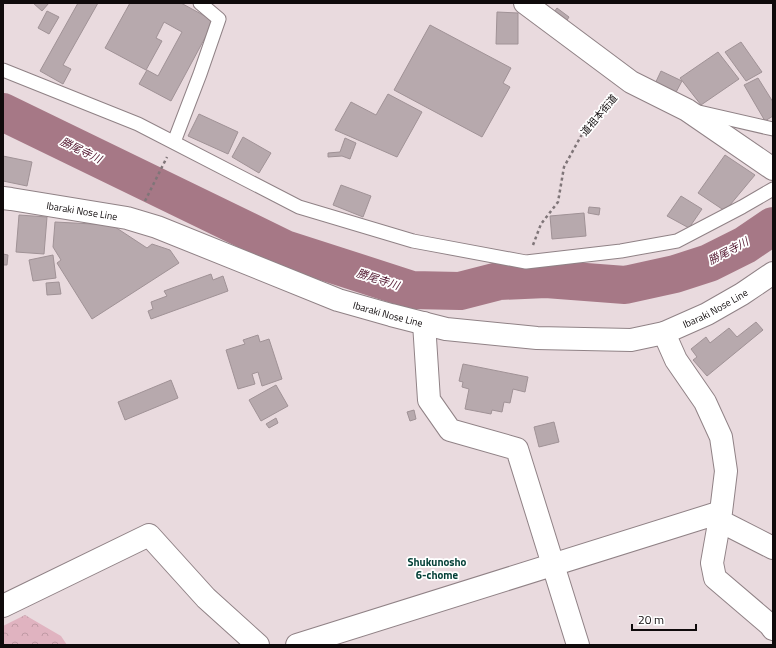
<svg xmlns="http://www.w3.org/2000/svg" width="776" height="648" font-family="'Titillium Web','Noto Sans JP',sans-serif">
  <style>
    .forest { fill: url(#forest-crowns) }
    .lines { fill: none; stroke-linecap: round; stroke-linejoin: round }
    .river { stroke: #a67886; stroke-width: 38 }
    .building { fill: #b7a9ad; stroke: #a09296 }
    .service-casing { stroke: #908286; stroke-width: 15 }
    .minor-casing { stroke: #908286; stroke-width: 24 }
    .primary-casing { stroke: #908286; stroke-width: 24 }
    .path { stroke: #7f7578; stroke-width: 2.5; stroke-dasharray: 3 3; stroke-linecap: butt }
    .service { stroke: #fff; stroke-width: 13 }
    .minor { stroke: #fff; stroke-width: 22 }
    .primary { stroke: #fff; stroke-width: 22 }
    .labels { text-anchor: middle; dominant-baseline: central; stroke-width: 3.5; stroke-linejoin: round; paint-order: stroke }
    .street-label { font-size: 10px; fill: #0f0a0b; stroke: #fff }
    .water-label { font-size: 11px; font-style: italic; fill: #541931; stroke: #fff }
    .neighbourhood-label { font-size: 11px; font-weight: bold; fill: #003e35; stroke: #fff }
  </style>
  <defs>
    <pattern id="forest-crowns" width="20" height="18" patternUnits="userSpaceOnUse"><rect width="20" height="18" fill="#e0b3c0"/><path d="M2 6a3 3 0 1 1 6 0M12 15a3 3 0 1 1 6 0" fill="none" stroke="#bf99a4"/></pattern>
  </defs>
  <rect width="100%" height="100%" fill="#e9dade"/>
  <!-- forest -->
  <path class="forest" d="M25,615l36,21 6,9h-64v-19z"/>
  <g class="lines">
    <!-- river -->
    <path class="river" d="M3,112l282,137 127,41 48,1 39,-10 47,-2 79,6 50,-11 34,-11 36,-18 28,-19"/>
  </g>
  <!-- building -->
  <path class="building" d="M33,3h16l-7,8z
    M78,3h20l-35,62 8,4 -8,15 -23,-13z
    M130,3h51l33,18 -43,80 -32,-17 8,-14 11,6 24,-44 -18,-10 -8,16 6,3 -16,29 -41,-22z
    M557,8l12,9 -5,8 -13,-9z
    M47,11l12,6 -10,17 -11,-6z
    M497,12l21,1v31h-22z
    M430,25l81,43 -8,15 7,4 -28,50 -88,-47z
    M741,42l21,30 -16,9 -21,-29z
    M718,52l21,27 -38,26 -21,-27z
    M661,71l21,10 -8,15 -21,-8z
    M758,78l15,24v14l-8,5 -21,-36z
    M388,94l34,18 -25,45 -62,-27 16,-28 25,13z
    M199,114l39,18 -10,22 -40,-18z
    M243,137l28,16 -12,20 -27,-16z
    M345,138l11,5 -6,16 -8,-3 -14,1v-4l12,-1z
    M725,155l30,20 -30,36 -27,-18z
    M3,156l29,6 -5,24 -24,-5z
    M341,185l30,11 -8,21 -30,-12z
    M681,196l21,13 -13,19 -22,-12z
    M589,207l11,1 -1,7 -11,-2z
    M584,213l2,23 -34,3 -2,-23z
    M19,215l28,2 -3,37 -28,-2z
    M55,222l57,3 35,23 5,-4 18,6 9,13 -87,56 -35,-56 4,-3 -8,-13z
    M3,254l5,1 -1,10h-4z
    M53,255l3,23 -23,3 -4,-21z
    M211,274l2,6 10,-4 5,15 -77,28 -3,-8 5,-2 -2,-7 16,-6 -3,-5z
    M59,282l2,12 -14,1 -1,-12z
    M756,322l7,8 -56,46 -14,-16 4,-3 -6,-8 15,-12 4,6 19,-15 8,9z
    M258,335l2,7 9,-3 13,40 -20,7 -4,-14 -6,2 3,10 -17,5 -12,-39 19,-6 -2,-4z
    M463,364l65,13 -3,15 -12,-3 -3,14 -6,-1 -2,10 -10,-2 -1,4 -26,-5 4,-20 -7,-2 1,-5 -4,-1z
    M171,380l7,18 -53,22 -7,-18z
    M276,385l12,21 -27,15 -12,-21z
    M414,410l2,9 -6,2 -3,-9z
    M276,418l2,5 -9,5 -3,-4z
    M554,422l5,20 -20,5 -5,-20z"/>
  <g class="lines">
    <defs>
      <path id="service" d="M3,70l135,54 161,83 114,34 113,21 95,-11 56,-10 65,-34 31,-18
        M699,112l74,17
        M174,142l26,-68 19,-55 -19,-16"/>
      <path id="minor" d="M525,3l106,79 56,28 86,59
        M424,323l5,77 21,30 67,19 61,196
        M664,333l12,27 29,42 16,35 5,34 -5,41 -9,51 3,15 55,47 3,4
        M720,521l53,27
        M3,606l146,-71 57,63 52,47
        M297,645l424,-133"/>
      <g id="primary">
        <path id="s1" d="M3,198l8,1 116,19 30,9 181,73 53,15 55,14 91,9 94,2 33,-7 43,-19 35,-20 31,-21"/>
      </g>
    </defs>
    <!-- service casing -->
    <use href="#service" class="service-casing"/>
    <!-- minor casing -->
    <use href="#minor" class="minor-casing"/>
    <!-- primary casing -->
    <use href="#primary" class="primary-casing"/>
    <!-- path -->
    <path class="path" d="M145,201l22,-44
      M533,245l8,-21 17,-22 6,-35 17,-31 22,-23 12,-16"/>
    <!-- service -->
    <use href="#service" class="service"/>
    <!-- minor -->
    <use href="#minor" class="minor"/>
    <!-- primary -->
    <use href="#primary" class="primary"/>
  </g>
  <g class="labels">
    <!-- street labels -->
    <g class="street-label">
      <text transform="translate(599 115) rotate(-50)">道祖本街道</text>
      <text stroke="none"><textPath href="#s1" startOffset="80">Ibaraki Nose Line</textPath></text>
      <text stroke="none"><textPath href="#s1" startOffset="740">Ibaraki Nose Line</textPath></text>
      <text stroke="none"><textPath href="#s1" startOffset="404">Ibaraki Nose Line</textPath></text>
    </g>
    <!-- water labels -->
    <g class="water-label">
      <text transform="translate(81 150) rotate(26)">勝尾寺川</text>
      <text transform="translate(728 251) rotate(-28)">勝尾寺川</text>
      <text transform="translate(378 279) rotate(18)">勝尾寺川</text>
    </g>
    <!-- neighbourhood labels -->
    <g class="neighbourhood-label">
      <text x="437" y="562">Shukunosho<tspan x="437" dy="13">6-chome</tspan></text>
    </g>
  </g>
  <!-- border -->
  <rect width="776" height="648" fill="none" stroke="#0f0a0b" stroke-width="8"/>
  <!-- scale -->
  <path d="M632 624v6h64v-6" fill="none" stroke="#0f0a0b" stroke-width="2"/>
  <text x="638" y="624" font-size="12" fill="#0f0a0b" stroke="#ffffff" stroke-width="3" paint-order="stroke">20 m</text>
</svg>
